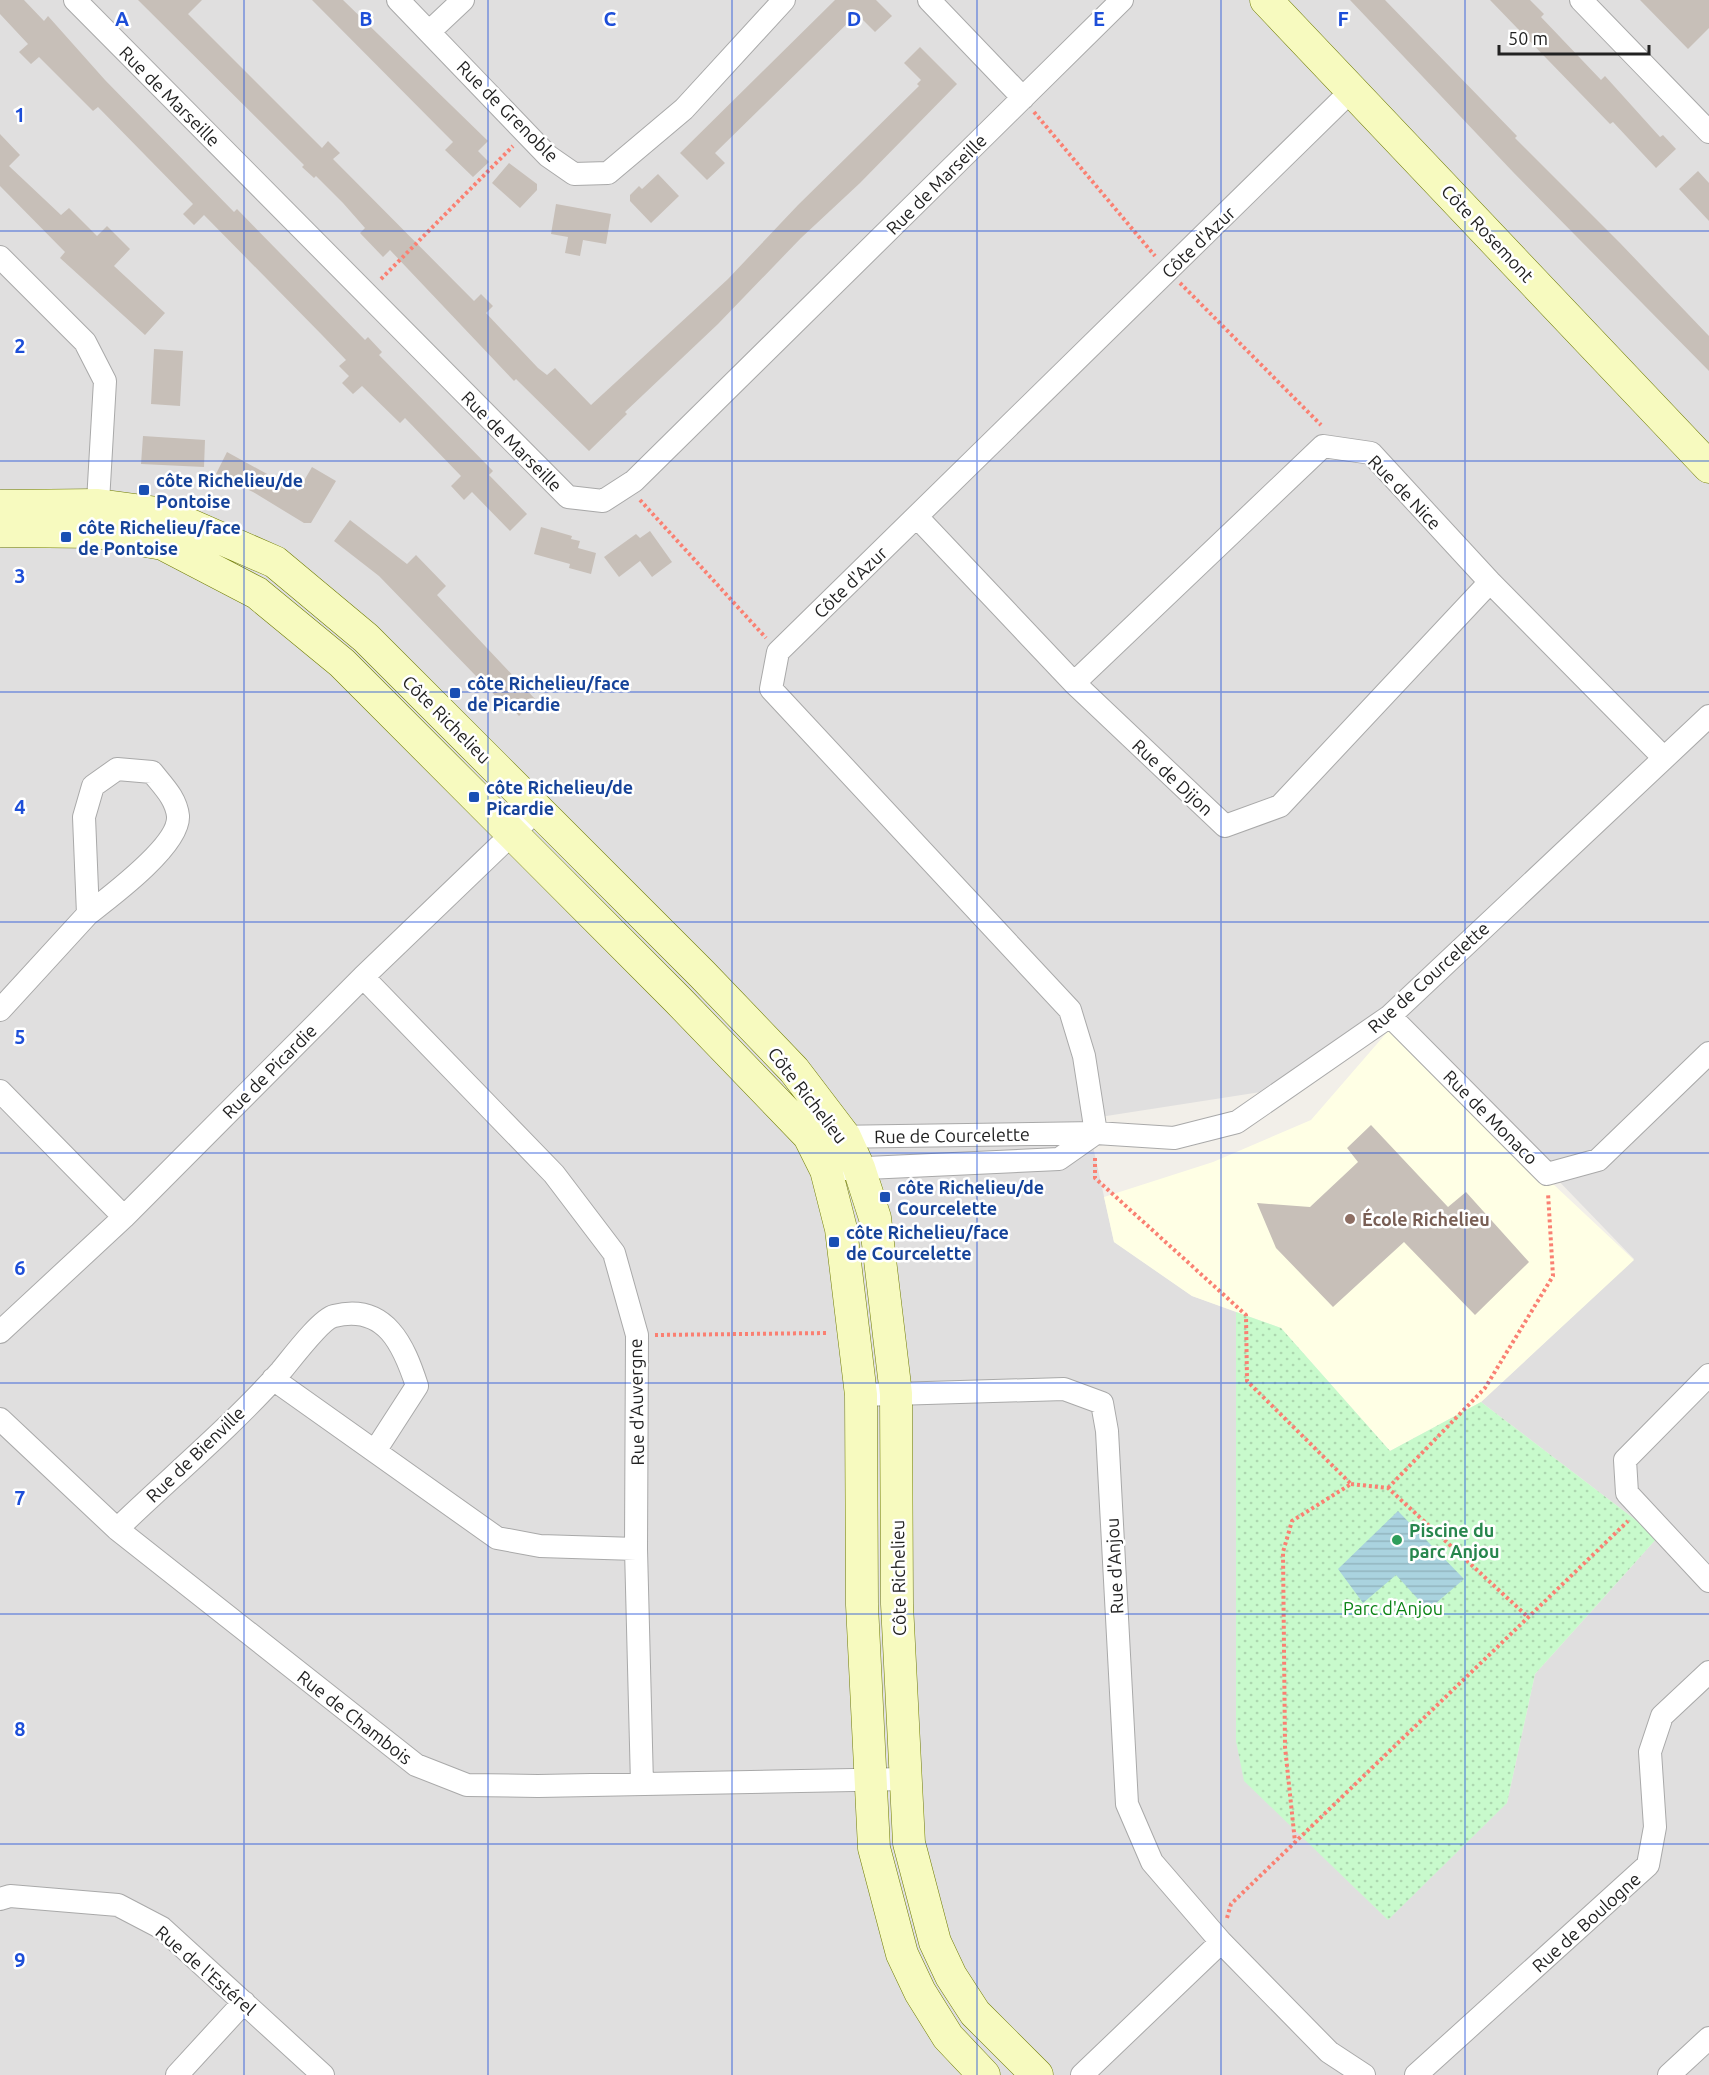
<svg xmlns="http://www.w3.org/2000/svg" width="1709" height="2075" font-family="Ubuntu,sans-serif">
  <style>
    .residential { fill: #e0dfdf; fill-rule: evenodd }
    .education { fill: #ffffe5 }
    .park { fill: url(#park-dots) }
    .water { fill: url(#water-rules) }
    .building { fill: #c7bfb8 }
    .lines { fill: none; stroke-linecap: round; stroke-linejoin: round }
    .street-casing { stroke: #a9a9a9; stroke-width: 24 }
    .secondary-casing { stroke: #707d05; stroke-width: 33 }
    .path { stroke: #fa8072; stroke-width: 4; stroke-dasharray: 3 3; stroke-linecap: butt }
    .street { stroke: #fff; stroke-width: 22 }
    .secondary { stroke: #f7fabf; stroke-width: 32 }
    .grid { fill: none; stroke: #1d4ed8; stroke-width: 1.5; stroke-opacity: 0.55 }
    .transit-dot { fill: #1a4fb4; stroke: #fff; stroke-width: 2 }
    .education-dot { fill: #8d6e63; stroke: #fff; stroke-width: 2 }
    .leisure-dot { fill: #2e9e5b; stroke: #fff; stroke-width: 2 }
    .labels { text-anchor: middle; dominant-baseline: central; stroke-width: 5; stroke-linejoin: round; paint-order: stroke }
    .street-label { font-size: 18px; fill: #222; stroke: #fff }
    .transit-label { font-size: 18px; font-weight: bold; fill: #164399; stroke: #fff; text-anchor: start }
    .education-label { font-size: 18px; font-weight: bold; fill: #785e54; stroke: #fff; text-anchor: start }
    .leisure-label { font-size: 18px; font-weight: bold; fill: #27864d; stroke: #fff; text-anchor: start }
    .park-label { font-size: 18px; fill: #0c8416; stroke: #fff }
    .grid-label { font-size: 20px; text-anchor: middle; font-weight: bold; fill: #1d4ed8; stroke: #fff; stroke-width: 5; stroke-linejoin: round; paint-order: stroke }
  </style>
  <defs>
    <pattern id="park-dots" width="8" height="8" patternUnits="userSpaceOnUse" patternTransform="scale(1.5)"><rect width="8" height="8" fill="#c8facc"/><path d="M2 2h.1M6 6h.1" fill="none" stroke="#acd6af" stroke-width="1.8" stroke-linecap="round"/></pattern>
    <pattern id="water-rules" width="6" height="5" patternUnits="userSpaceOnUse" patternTransform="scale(1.5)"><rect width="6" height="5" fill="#aad3df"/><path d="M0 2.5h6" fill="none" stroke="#92b5bf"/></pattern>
  </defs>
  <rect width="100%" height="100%" fill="#f2efe9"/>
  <!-- residential -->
  <path class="residential" d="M0,0h1709v2075h-1709zM1390,1006l244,253 -153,143 177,135 -123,137 -28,129 -271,-62v-429l-44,-16 -78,-54 -27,-123 187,-29z"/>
  <!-- education -->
  <path class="education" d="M1389,1030l245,230 -153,142 -91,49 -109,-123 -89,-32 -78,-54 -10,-45 109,-35 98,-42z"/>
  <!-- park -->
  <path class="park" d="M1236,1312l45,16 109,123 91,-49 177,135 -123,137 -28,129 -119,117 -144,-139 -8,-40z"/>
  <!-- water -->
  <path class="water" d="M1398,1511l66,68 -36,31 -32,-35 -33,28 -25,-34z"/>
  <!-- building -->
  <path class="building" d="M0,0h24l20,21 4,-5 57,64 129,132 3,-3 128,131 3,-3 14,15 -3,3 114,116 -4,4 38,39 -17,17 -38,-39 -8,8 -13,-14 10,-10 -56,-58 -5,5 -38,-37 -9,8 -11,-11 7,-7 -10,-10 7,-6 -24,-25 -118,-120 -10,10 -11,-11 10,-10 -95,-97 -5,4 -54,-54 -8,7 -12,-12 9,-8 -28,-30z
    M138,0h64l-14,14 134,134 6,-7 12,12 -7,6 141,142 7,-7 12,12 -7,7 52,55 9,7 8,-7 36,37 137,-126 70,-74 121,-119 -2,-2 4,-4 -17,-17 16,-16 37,37 -97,99 -59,55 -83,86 -93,88 2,2 -38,37 -73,-72 -2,2 -124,-131 -7,7 -23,-24 5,-5 -22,-25 -27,-27 -2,2 -12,-11 2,-2z
    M312,0h31l145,141 -10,10 11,11 -16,15 -28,-27 8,-8z
    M835,0h41l16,16 -17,16 -18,-18 -142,139 10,10 -18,17 -27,-27z
    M1350,0h35l132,136 -2,2 105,105 89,93v35l-196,-199z
    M1490,0h40l14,14 -3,3 60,63 4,-4 55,61 3,-2 13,14 -20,19 -43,-46 -3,2z
    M1640,0h69v28l-21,21z
    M0,134l20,21 -11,11 52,49 8,-7 28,28 10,-10 23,23 -16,17 51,47 -20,22 -85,-77 5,-6 -65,-66z
    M509,163l28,21v6l-17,18 -28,-25z
    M1698,171l11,12v38l-30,-32z
    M658,174l21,22 -28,27 -21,-22v-6l9,-9 3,3z
    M556,204l55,10 -5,30 -23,-4 -3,16 -15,-3 3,-16 -17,-3z
    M154,349l29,2 -3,55 -29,-2z
    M143,436l62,4 -1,27 -63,-3z
    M227,452l71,39 14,-24 24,14 -25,42h-7l-51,-31 -37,-18z
    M350,520l57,44 9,-9 30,31 -9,9 99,105 -17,16 -9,-10 -2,3 -129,-133 -45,-35z
    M541,527l31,9 -1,3 9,2 -2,7 18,5 -5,21 -22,-6 1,-4 -36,-10z
    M650,531l22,31 -20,15 -12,-16 -21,16 -15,-20 32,-23 4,4z
    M1371,1125l77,82 18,-15 63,70 -54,53 -71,-73 -71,65 -57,-59 -19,-45 53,4 48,-45 -11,-14z"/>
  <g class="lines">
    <defs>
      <path id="street" d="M75,0l493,497 35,4 31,-20 488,-481
        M398,0l150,156 26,18 34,-1 76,-64 100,-109
        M929,0l94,98
        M1581,0l128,132
        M429,32l34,-32
        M0,257l85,85 20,39 -8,138
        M917,517l157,166 151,143 55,-20 210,-224
        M1074,683l249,-237 48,7 119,129 174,176
        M117,769l35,3c11,14 24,26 26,44 2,29 -68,81 -90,98l-4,-97 9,-31z
        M363,977l191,197 60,79 23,82 -1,214 6,235
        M0,1010l88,-96
        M1390,1016l157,158 51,-14 111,-107
        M0,1091l124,126
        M1096,1133l-12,-77 -14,-46 -299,-321 7,-37 574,-562
        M831,1137l265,-4 78,5 63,-16 153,-106 319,-300
        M845,1169l214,-10 37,-26
        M0,1332l124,-115 239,-240 175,-168
        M1709,1375l-84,85 2,33 82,88
        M273,1379l224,159 43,8 96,3
        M861,1395l203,-6 38,14 5,28 20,373 25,58 69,80 108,110 35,23
        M0,1419l117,110 299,236 51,20 71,1 368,-7
        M117,1529c54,-52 114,-102 164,-158 10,-12 40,-52 53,-55 52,-13 70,30 83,70l-42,65
        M0,1899l10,-3 108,9 44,23 161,147
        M177,2075l67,-73
        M1082,2075l139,-133
        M1416,2075l232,-210 7,-38 -5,-75 12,-36 47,-44
        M1669,2075l40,-37"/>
      <path id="secondary" d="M1266,0l443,467
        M0,506l98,-1 67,9 110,48 91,76 336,336 92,96 51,67 14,31 16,50 21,176 1,210 12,239 26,99 16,34 24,37 62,62
        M0,531l96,1 67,12 94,49 85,70 335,336 132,137 17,34 15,59 20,166 1,210 12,243 28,106 18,38 28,45 36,38"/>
    </defs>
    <!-- street casing -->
    <use href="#street" class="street-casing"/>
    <!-- secondary casing -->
    <use href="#secondary" class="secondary-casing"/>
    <!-- path -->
    <path class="path" d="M1034,112l121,144
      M381,279l132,-133
      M1180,283l141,142
      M640,500l126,138
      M1095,1158v20l151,137 1,66 104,103 -59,37 -9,31 2,195 10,95
      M655,1335l173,-2
      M1351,1484l37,4 140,129
      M1388,1488l97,-100 68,-112 -5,-83
      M1227,1918l4,-14 397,-383"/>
    <!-- street -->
    <use href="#street" class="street"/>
    <!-- secondary -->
    <use href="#secondary" class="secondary"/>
  </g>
  <!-- grid -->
  <path class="grid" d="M244,0v2075M488,0v2075M732,0v2075M977,0v2075M1221,0v2075M1465,0v2075M0,231h1709M0,461h1709M0,692h1709M0,922h1709M0,1153h1709M0,1383h1709M0,1614h1709M0,1844h1709"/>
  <!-- markers -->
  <g class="transit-dot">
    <rect x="138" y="484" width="12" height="12" rx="3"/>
    <rect x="60" y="531" width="12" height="12" rx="3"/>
    <rect x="449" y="687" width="12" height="12" rx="3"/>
    <rect x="468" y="791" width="12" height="12" rx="3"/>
    <rect x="879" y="1191" width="12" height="12" rx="3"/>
    <rect x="828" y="1236" width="12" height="12" rx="3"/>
  </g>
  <circle class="education-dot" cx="1350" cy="1219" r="6"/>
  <circle class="leisure-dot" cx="1397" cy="1540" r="6"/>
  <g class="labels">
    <!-- street labels -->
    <g class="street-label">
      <text transform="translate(170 96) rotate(45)">Rue de Marseille</text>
      <text transform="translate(508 111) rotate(45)">Rue de Grenoble</text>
      <text transform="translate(936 184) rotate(-45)">Rue de Marseille</text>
      <text transform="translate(1488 233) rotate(47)">Côte Rosemont</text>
      <text transform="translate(1198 242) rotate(-44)">Côte d'Azur</text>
      <text transform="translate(512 441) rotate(45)">Rue de Marseille</text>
      <text transform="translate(1405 492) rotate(46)">Rue de Nice</text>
      <text transform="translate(850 582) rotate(-44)">Côte d'Azur</text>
      <text transform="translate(447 719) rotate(45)">Côte Richelieu</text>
      <text transform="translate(1173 777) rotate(43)">Rue de Dijon</text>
      <text transform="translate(1428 977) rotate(-42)">Rue de Courcelette</text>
      <text transform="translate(269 1071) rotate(-45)">Rue de Picardie</text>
      <text transform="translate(808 1095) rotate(52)">Côte Richelieu</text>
      <text transform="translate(1491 1117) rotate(45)">Rue de Monaco</text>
      <text transform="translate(952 1135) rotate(-1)">Rue de Courcelette</text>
      <text transform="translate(636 1402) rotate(-91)">Rue d'Auvergne</text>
      <text transform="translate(195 1454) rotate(-44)">Rue de Bienville</text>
      <text transform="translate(1114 1566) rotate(-93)">Rue d'Anjou</text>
      <text transform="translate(898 1578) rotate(-91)">Côte Richelieu</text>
      <text transform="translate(355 1717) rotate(38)">Rue de Chambois</text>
      <text transform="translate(1586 1922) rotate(-42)">Rue de Boulogne</text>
      <text transform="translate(206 1970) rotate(41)">Rue de l'Estérel</text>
    </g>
    <!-- transit labels -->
    <g class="transit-label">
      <text x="156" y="480">côte Richelieu/de<tspan x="156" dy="21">Pontoise</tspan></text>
      <text x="78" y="527">côte Richelieu/face<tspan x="78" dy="21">de Pontoise</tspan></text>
      <text x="467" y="683">côte Richelieu/face<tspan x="467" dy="21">de Picardie</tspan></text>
      <text x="486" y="787">côte Richelieu/de<tspan x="486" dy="21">Picardie</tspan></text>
      <text x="897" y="1187">côte Richelieu/de<tspan x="897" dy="21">Courcelette</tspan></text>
      <text x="846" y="1232">côte Richelieu/face<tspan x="846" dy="21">de Courcelette</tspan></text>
    </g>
    <!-- education labels -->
    <g class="education-label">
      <text x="1362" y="1219">École Richelieu</text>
    </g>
    <!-- leisure labels -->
    <g class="leisure-label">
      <text x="1409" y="1530">Piscine du<tspan x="1409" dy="21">parc Anjou</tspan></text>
    </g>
    <!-- park labels -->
    <g class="park-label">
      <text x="1393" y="1608">Parc d'Anjou</text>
    </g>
  </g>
  <g class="grid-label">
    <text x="122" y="26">A</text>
    <text x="366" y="26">B</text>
    <text x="610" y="26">C</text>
    <text x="854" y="26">D</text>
    <text x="1099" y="26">E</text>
    <text x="1343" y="26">F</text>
    <text x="20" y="122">1</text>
    <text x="20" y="353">2</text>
    <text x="20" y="583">3</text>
    <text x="20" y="814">4</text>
    <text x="20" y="1044">5</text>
    <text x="20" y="1275">6</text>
    <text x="20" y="1505">7</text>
    <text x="20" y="1736">8</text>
    <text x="20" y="1967">9</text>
  </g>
  <!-- scale -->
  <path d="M1499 45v9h150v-9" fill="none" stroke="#222222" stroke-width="3"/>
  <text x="1508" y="45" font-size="18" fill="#222222" stroke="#ffffff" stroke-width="4.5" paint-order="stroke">50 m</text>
</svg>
